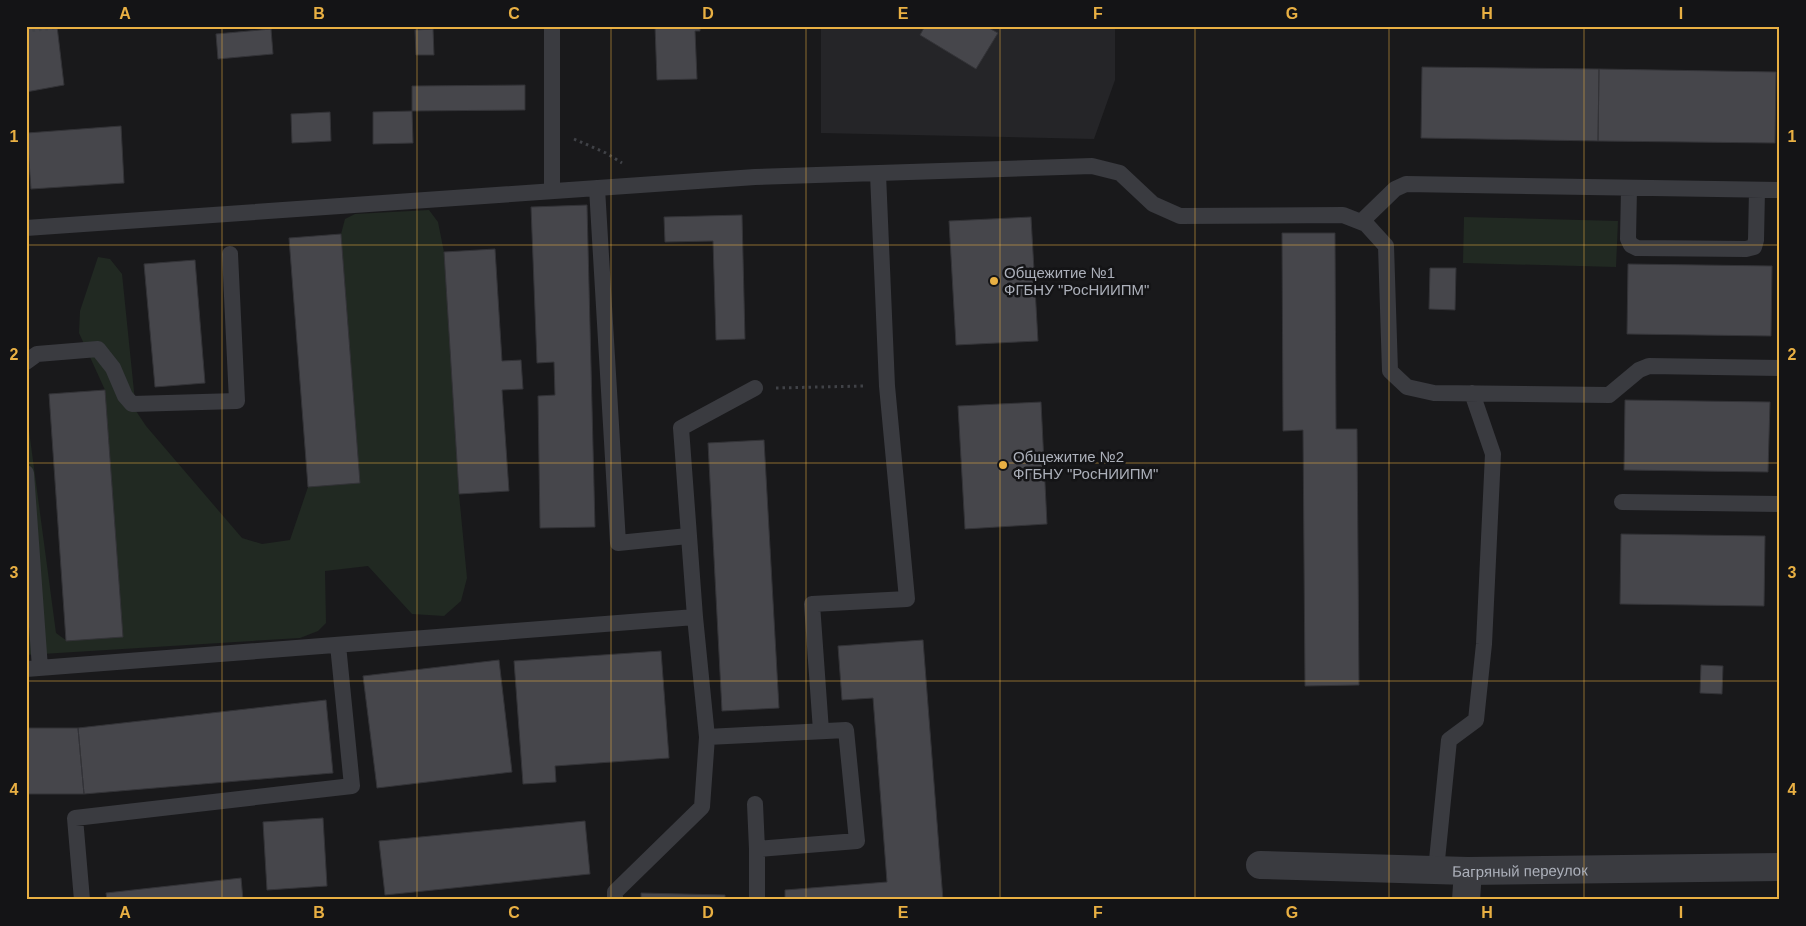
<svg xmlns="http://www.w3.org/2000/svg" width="1806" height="926" font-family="Helvetica,sans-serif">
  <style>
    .built { fill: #252528 }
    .green { fill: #212922 }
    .building { fill: #46464b; stroke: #333337 }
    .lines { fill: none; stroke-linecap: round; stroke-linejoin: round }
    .path { stroke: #404247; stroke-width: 3; stroke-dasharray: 2.5 4; stroke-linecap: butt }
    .service { stroke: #3a3b40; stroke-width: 16 }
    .minor { stroke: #3a3b40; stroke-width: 28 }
    .grid { fill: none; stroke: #e9b043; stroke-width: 1; stroke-opacity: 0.55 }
    .poi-dot { fill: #e9b043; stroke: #141416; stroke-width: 2 }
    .labels { text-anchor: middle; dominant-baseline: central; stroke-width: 5; stroke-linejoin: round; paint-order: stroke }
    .poi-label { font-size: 15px; fill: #acb0ba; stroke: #141416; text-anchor: start }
    .street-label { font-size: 15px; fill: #acb0ba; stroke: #141416 }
    .neatline { fill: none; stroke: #e9b043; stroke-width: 2 }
    .grid-label { font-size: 16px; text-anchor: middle; font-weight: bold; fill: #e9b043 }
  </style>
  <rect width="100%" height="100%" fill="#19191b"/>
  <!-- built -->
  <path class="built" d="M821,26h294v54l-21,59 -273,-6z"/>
  <!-- green -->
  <path class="green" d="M429,210l9,12 6,30 15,242 8,84 -6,23 -17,15 -32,-2 -44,-48 -43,5 1,52 -8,8 -18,7 -274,17v-247l30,225 11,8 55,-4 -17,-247 -26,-57 1,-22 18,-54 12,2 12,15 14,137 10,15 96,112 20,6 28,-4 18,-53 52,-4 -19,-249 4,-15 10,-5z
    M1464,217l154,4 -2,46 -153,-4z"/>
  <!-- building -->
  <path class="building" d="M26,26h31l7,59 -38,7z
    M655,26h45v5h-5l2,48 -40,1z
    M990,26l-1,2 9,5 -22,36 -56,-34 5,-9z
    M271,29l2,25 -55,5 -2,-25z
    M433,29l1,26h-18l-1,-25z
    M1422,67l177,2 -1,72 -177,-3z
    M1599,69l177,3 -1,71 -177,-2z
    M525,85v25l-113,1v-25z
    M412,111l1,32 -40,1v-32z
    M330,112l1,29 -39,2 -1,-29z
    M121,126l3,57 -93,6 -4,-56z
    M587,205l8,322 -55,1 -2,-132 17,-1 -1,-33 -17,1 -6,-156z
    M742,215l3,124 -29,1 -3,-99 -48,1 -1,-25z
    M1031,217l7,124 -82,4 -7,-124z
    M1282,233h53l1,196h21l2,256 -54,1 -2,-256 -20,1z
    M341,234l19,249 -52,4 -19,-249z
    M495,249l7,112 19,-1 2,29 -21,1 7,101 -50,3 -15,-242z
    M195,260l10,123 -50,4 -11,-123z
    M1628,264l144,2 -1,70 -144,-2z
    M1430,268h26l-1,42 -26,-1z
    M105,390l18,247 -57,4 -17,-247z
    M1625,400l145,2 -2,70 -144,-2z
    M1041,402l6,122 -82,5 -7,-123z
    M764,440l15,268 -57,3 -14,-268z
    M1621,534l144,2 -1,70 -144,-2z
    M923,640l20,260h-158v-10l102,-8 -14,-184 -31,2 -4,-54z
    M661,651l8,107 -114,8 1,16 -33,2 -9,-123z
    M499,660l13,112 -135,16 -14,-112z
    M1701,665l22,1 -1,28 -22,-1z
    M326,700l7,73 -249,21 -6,-66z
    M26,728h52l6,66h-58z
    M323,818l4,68 -60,4 -4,-68z
    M585,821l5,53 -205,21 -6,-54z
    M241,878l2,22h-136l-1,-7z
    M641,893l84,2v5h-84z"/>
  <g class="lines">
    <!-- path -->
    <path class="path" d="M26,31l50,-5
      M574,139l32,14 16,10
      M776,388l88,-2"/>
    <!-- service -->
    <path class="service" d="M552,26v164
      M597,188l21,355 70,-7
      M1629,188l-1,51 3,6 6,3 109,1 8,-2 2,-7 1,-50
      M1361,222l34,-33 11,-5 374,6
      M26,228l729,-51 337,-11 28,7 33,31 27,12 163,-1 23,9 20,22 4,125 17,16 27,6 175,2 30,-25 10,-4 131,2
      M26,362l11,-8 61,-5 15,19 12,28 7,8 105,-3 -7,-147
      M26,473l14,195
      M1622,502l158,2
      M695,617l12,120 139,-7 11,111 -100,8 -2,-45
      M26,669l669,-52 -14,-189 74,-40
      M821,731l-9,-127 95,-5 -20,-213 -9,-212
      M757,849v51
      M1436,870l13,-130 27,-20 8,-76 9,-190 -21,-61
      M82,900l-7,-82 277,-32 -14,-141
      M615,900v-8l87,-85 5,-70"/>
    <!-- minor -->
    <g class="minor">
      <path id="s1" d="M1260,865l208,6 312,-4"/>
      <path d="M1466,900l2,-29"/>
    </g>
  </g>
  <!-- grid -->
  <path class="grid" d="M222,26v874M417,26v874M611,26v874M806,26v874M1000,26v874M1195,26v874M1389,26v874M1584,26v874M26,245h1754M26,463h1754M26,681h1754"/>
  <!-- markers -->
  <g class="poi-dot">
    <circle cx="994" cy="281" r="5"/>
    <circle cx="1003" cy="465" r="5"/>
  </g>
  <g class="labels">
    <!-- poi labels -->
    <g class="poi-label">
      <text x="1004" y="272">Общежитие №1<tspan x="1004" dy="17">ФГБНУ "РосНИИПМ"</tspan></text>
      <text x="1013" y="456">Общежитие №2<tspan x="1013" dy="17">ФГБНУ "РосНИИПМ"</tspan></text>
    </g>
    <!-- street labels -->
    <g class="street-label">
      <text stroke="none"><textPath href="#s1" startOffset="260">Багряный переулок</textPath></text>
    </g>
  </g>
  <!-- border -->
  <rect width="1806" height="926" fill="none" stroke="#141416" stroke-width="55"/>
  <rect x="28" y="28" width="1750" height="870" class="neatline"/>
  <g class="grid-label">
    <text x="125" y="19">A</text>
    <text x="319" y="19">B</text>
    <text x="514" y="19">C</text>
    <text x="708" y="19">D</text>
    <text x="903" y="19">E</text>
    <text x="1098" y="19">F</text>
    <text x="1292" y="19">G</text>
    <text x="1487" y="19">H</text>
    <text x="1681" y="19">I</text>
    <text x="14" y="142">1</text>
    <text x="1792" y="142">1</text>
    <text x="14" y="360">2</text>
    <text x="1792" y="360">2</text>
    <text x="14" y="578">3</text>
    <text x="1792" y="578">3</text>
    <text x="14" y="795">4</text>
    <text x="1792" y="795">4</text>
    <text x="125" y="918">A</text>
    <text x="319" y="918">B</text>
    <text x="514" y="918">C</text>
    <text x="708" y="918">D</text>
    <text x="903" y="918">E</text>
    <text x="1098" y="918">F</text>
    <text x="1292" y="918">G</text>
    <text x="1487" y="918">H</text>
    <text x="1681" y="918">I</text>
  </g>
</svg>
